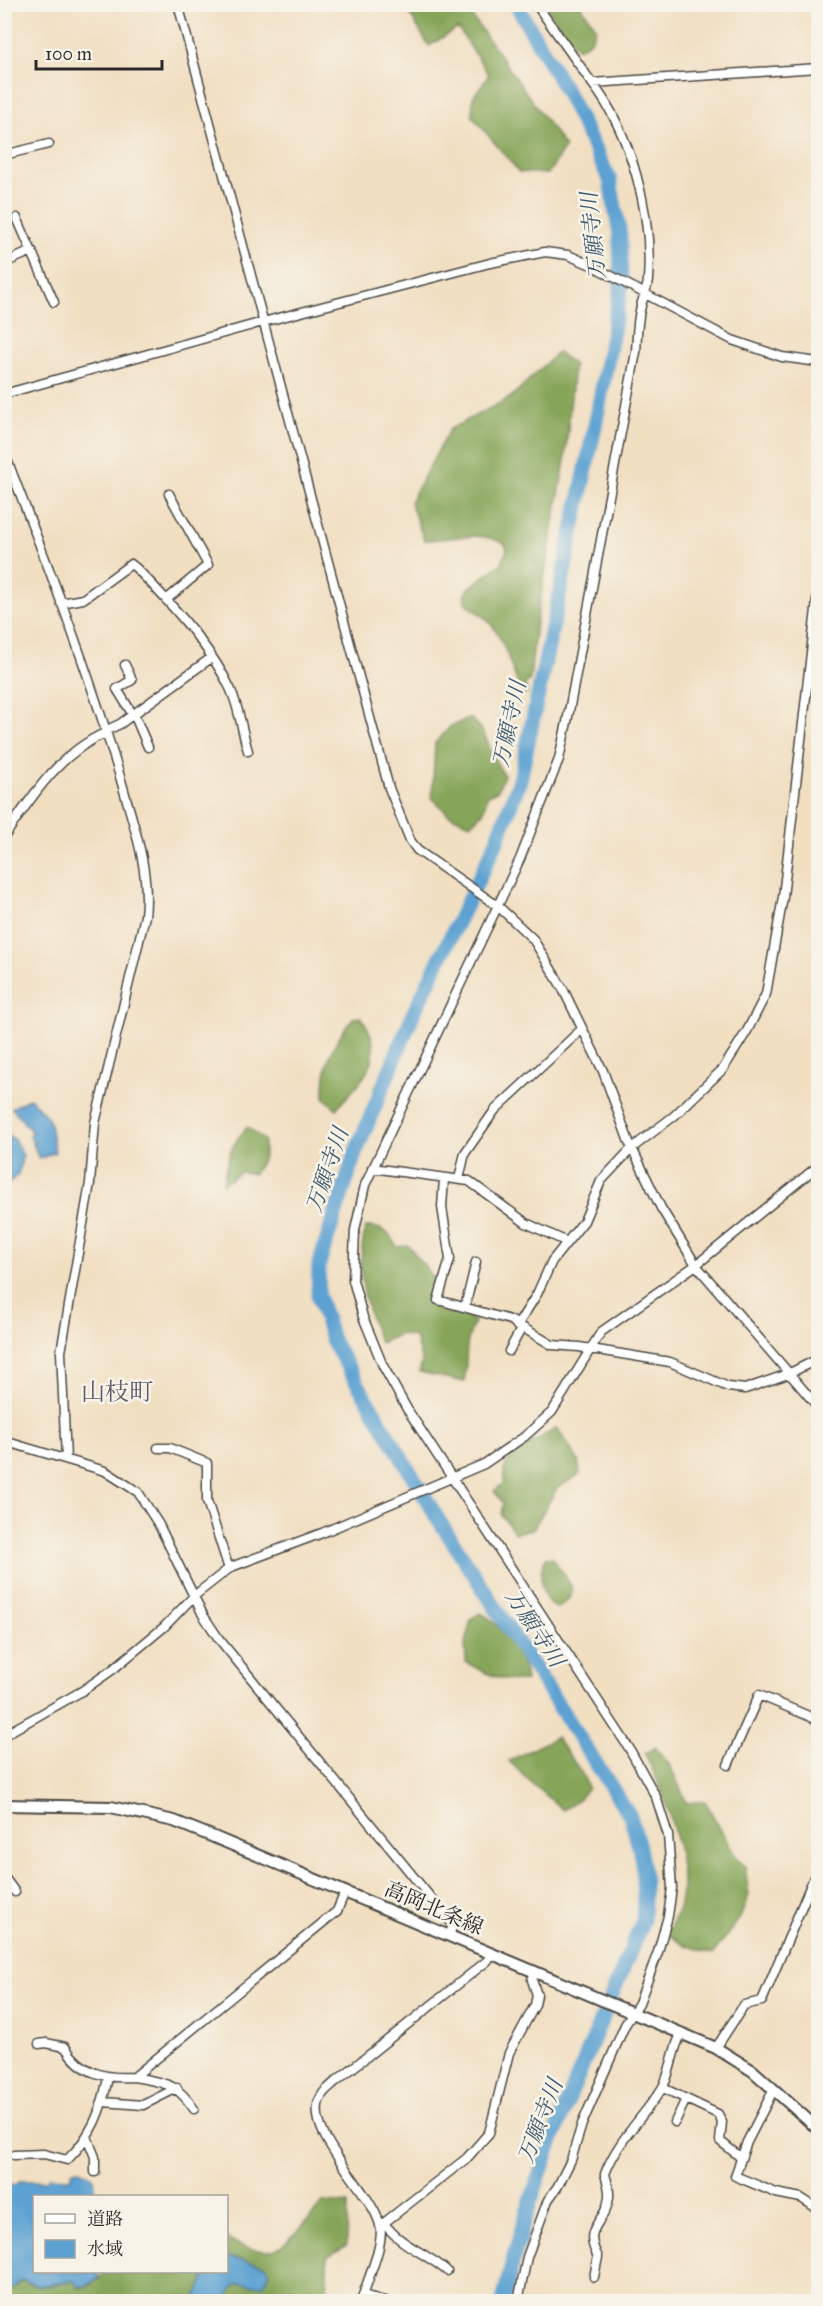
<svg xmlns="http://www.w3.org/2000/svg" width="823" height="2306" font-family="'IM FELL Great Primer','Noto Serif JP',serif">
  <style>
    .forest { fill: #86a559; stroke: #586842; stroke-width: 1.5 }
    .water { fill: #5ca1d1; stroke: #44667e; stroke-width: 1.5 }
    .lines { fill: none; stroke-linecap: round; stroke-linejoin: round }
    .river { stroke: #5ca1d1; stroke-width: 15 }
    .minor-casing { stroke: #494642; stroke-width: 11 }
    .major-casing { stroke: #494642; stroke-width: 14 }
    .minor { stroke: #fff; stroke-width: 8 }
    .major { stroke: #fff; stroke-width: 10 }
    .labels { text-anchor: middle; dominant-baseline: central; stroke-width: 5; stroke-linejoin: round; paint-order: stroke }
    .street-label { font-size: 21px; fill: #2b2b2b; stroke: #f7f3e8 }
    .water-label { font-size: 22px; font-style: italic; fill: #3f5a6d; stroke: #f7f3e8 }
    .quarter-label { font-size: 24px; fill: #645b6b; stroke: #f7f3e8 }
  </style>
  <rect width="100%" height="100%" fill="#f7f3e8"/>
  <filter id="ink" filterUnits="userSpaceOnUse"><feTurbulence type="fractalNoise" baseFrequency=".0167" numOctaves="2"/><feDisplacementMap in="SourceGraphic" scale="12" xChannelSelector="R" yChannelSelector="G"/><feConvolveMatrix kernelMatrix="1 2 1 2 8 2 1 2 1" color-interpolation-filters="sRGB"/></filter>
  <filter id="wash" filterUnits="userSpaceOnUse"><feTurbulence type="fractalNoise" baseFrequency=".008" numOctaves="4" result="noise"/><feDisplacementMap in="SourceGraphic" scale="24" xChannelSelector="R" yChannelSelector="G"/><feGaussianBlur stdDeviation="1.35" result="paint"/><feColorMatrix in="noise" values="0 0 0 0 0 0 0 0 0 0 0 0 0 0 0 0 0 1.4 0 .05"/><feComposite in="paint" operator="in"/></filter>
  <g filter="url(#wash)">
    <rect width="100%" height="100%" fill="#f1dfc2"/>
    <!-- forest -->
    <path class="forest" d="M404,5h60l101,142 -17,27 -29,-2 -47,-56 1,-19 16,-22 -31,-47 -29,18z
      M545,5h35l16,22 -5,14 -13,8 -11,-12z
      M558,352l16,13 -9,96 -29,162 -6,57 -5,4 2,9 -5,1c-10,-21 -17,-55 -33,-72 -7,-8 -17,-12 -25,-21l3,-12 34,-25 6,-14 -2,-6c-28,-15 -52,-4 -81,-4l-14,-38 40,-73 61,-32z
      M470,718c19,13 20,39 34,57l-6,15 -11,6 -3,15 -13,13 -22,-9 -17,-17 3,-55 16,-17z
      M361,1017c29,40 3,61 -25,92l-12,-12c-1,-34 8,-53 29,-79z
      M248,1127l16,13v17l-10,17 -13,-2 -18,12c4,-23 7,-41 25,-57z
      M366,1227c17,0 24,5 31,20l11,-2 32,41 -6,17 27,7 14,12c-13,25 -6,35 -11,60l-45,-10 3,-10 -7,-25 -14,-3 -21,9c-16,-39 -25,-74 -14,-116z
      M557,1428l21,32 2,14 -23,14 -24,41 -18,4 -14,-18 2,-12 -9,-12 10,-8v-14l7,-14z
      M552,1557c11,21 36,34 4,51l-7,-4c-9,-17 -11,-28 -4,-46z
      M480,1613c19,7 46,48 46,68 -21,2 -42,-8 -60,-19l-1,-19 6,-24z
      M556,1737c10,17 27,32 32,51l-11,13 -14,9 -34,-29 -20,-20z
      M656,1747l14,19 17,37 18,-2 32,58 8,7 4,29 -9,23 -27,36 -29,-9 -17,-11c3,-9 9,-17 12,-26 12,-41 -15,-117 -34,-154z
      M324,2202l24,2 -1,41 -20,12v29l-6,11 2,4 -318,1 -1,-12 9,-1 9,-8 16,6 37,-6 2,7 11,-1 18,-15h120l1,-33c10,6 33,14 45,11 15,-3 41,-36 52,-48z"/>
    <!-- water -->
    <path class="water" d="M30,1098l19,21 6,33 -16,7 -9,-23 1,-5 -19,-23z
      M5,1133l9,6 9,16 -5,20 -13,11z
      M79,2170c16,5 16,11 17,26h-62v76h64l1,7 -11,6 -11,2 -2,-6 -37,5 -16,-6 -9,9h-8v-106l9,2 7,-4h25l3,-4 21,1 3,-7z
      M227,2257l39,8 4,7 -6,13c-22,1 -28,-10 -38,16h-34c10,-9 9,-18 15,-29h19z"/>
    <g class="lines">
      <!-- river -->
      <path class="river" d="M503,2302c28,-132 90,-257 140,-382 3,-42 0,-65 -13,-104l-192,-297 -105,-177 -15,-47 1,-31 36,-110 59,-142 83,-171 23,-61 76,-359 25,-133 -1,-53 -10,-55 -43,-87 -51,-89"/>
    </g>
  </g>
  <g filter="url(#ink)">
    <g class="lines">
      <defs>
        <path id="minor" d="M178,4l192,714 19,70 21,52 7,10 82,57 34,32 30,50 40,82 26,71 32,66 35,57 122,142
          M536,4l56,79 226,-15
          M4,155l45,-11
          M17,218l37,84
          M4,263l28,-12
          M4,394l259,-72 227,-59 55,-11 23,3 21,9 143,76 50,17 36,5
          M4,452c43,111 86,221 119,335 12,43 27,84 22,129l-50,207 -5,60 -29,169 5,107
          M166,600l42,-35 -39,-71
          M61,603l22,-4 48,-35 5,4c32,32 75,80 94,120 9,19 12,43 18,63
          M125,665l7,15 -15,9 16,26
          M134,714l14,33
          M107,730l13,-6 91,-66
          M4,837c29,-42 55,-84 103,-105
          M372,1168l97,13 57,42 41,19
          M444,1179l-2,28 8,52 -12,41 72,20 42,25 27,2 91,15 58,25 17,2 43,-15 30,-15
          M459,1179l6,-26 30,-43 87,-81
          M465,1307l11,-45
          M517,1326l20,-32 15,-33 32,-40 17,-40 31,-33 42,-32 49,-47 24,-38 19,-37 17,-97 35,-305
          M509,1351l12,-22
          M4,1441l101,30 33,21 21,33 44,90 16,24 234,286 -4,11
          M158,1448h12l37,15v38l22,68
          M4,1735l78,-44 30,-21 52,-43 30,-31 37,-29 91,-34 162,-69 40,-27 28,-25 49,-80 95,-67 122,-99
          M728,1765l31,-70 59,25
          M4,1877l11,15
          M39,2044l7,-1 19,4c16,26 39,32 69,30l203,-166 8,-19
          M716,2048l28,-43 18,-4 56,-133
          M134,2077c30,6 42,5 60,32
          M663,2088l55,26 4,8 -2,19 20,16
          M774,2089l-27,53 -12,34 41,17 25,5 17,11
          M103,2102l40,3 34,-17
          M675,2122l11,-23
          M87,2137l8,20v15
          M14,2155l30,-1 23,6c25,-24 35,-50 41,-83
          M384,2223c15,22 44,31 63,48
          M380,2226l87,-68 22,-25 20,-80 26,-48 2,-10 -5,-15 3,-8
          M594,2277l4,-20c-17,-32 8,-32 11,-60 1,-7 -2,-15 -4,-23 11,-31 38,-57 56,-84 11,-16 10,-40 21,-57
          M363,2295l25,7
          M361,2302c5,-20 24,-58 19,-77 -9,-36 -81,-96 -58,-130 3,-5 9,-9 13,-13l152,-121 5,-8
          M518,2302l9,-45 21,-57 10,-14 13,-26 11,-36 43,-99 14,-22 19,-51 10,-36 4,-28 -4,-53 -12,-38 -27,-49 -222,-339 -24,-43 -20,-49 -10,-37 2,-50 10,-45 155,-326 39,-100 8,-37 69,-370c1,-16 1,-31 5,-46 2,-9 7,-18 7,-27 5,-64 -17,-146 -56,-196"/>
        <path id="major" d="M4,1805l107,2 63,14 35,14 507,213 37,23 65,58"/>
      </defs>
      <!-- minor casing -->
      <use href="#minor" class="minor-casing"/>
      <!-- major casing -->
      <use href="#major" class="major-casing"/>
      <!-- minor -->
      <use href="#minor" class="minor"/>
      <!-- major -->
      <use href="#major" class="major"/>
    </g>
  </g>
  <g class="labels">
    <!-- street labels -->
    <g class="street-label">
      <text transform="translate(434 1908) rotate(23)">高岡北条線</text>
    </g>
    <!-- water labels -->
    <g class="water-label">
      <text transform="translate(593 236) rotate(-96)">万願寺川</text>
      <text transform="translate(509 724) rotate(-78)">万願寺川</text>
      <text transform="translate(327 1170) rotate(-71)">万願寺川</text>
      <text transform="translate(535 1628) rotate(57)">万願寺川</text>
      <text transform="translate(540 2121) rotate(-69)">万願寺川</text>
    </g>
    <!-- quarter labels -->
    <g class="quarter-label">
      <text x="117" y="1392">山枝町</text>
    </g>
  </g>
  <!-- margin -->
  <rect width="823" height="2306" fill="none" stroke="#f7f3e8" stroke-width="24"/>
  <!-- legend -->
  <rect x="33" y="2195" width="195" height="78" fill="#f7f3e8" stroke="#a5a39c" stroke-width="1.5"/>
  <rect x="45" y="2214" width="30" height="9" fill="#ffffff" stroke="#a5a39c" stroke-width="1.5"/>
  <text x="87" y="2225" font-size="18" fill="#2b2b2b">道路</text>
  <rect x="45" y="2240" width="30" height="18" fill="#5ca1d1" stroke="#a5a39c" stroke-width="1.5"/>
  <text x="87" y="2255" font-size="18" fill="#2b2b2b">水域</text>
  <!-- scale -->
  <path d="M36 60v9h126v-9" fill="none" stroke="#2b2b2b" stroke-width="3"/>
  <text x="45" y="60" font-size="18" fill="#2b2b2b" stroke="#f7f3e8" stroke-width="4.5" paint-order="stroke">100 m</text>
</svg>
